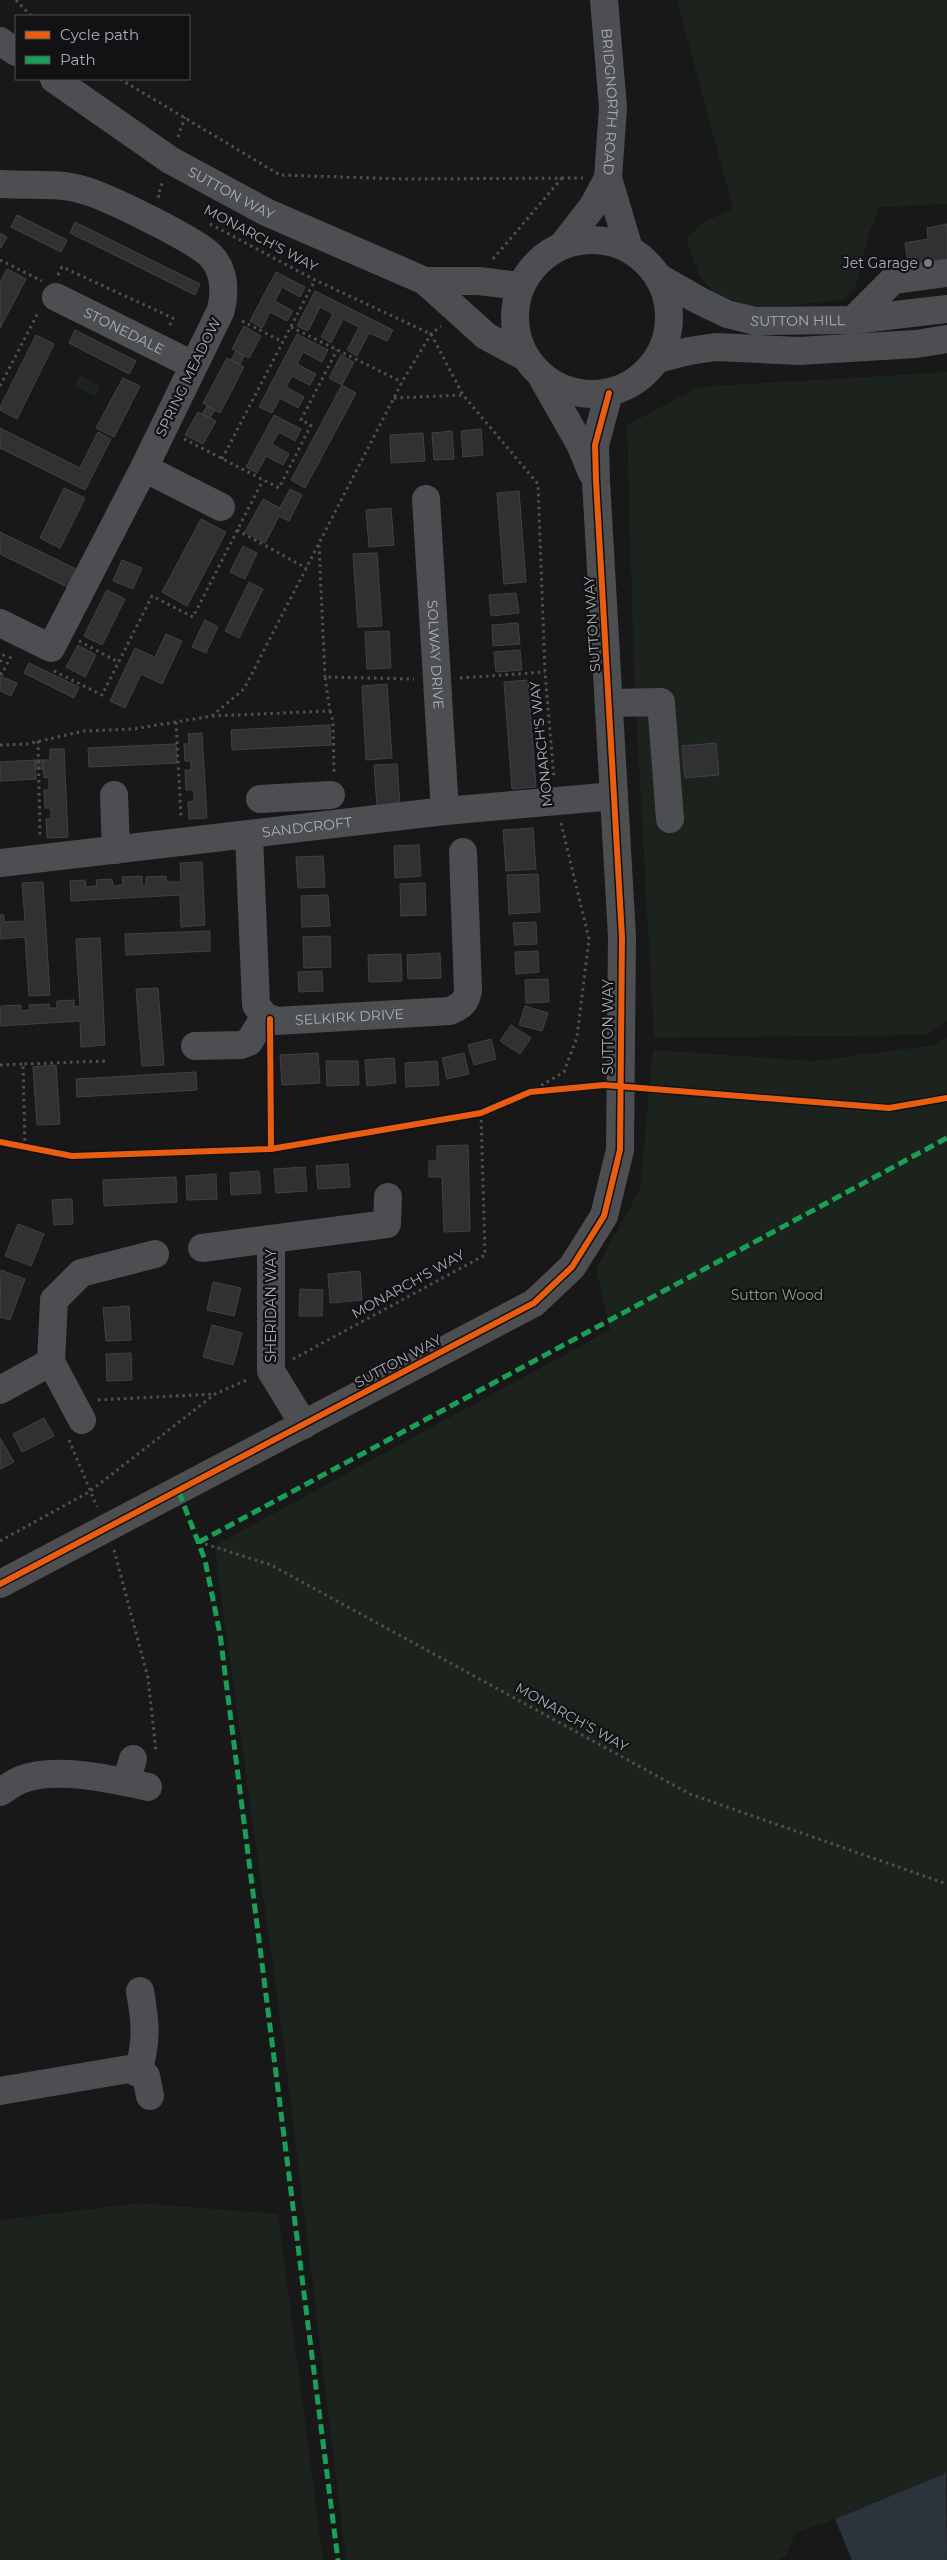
<svg xmlns="http://www.w3.org/2000/svg" width="947" height="2560" font-family="Montserrat,sans-serif">
  <style>
    .green { fill: #1c231d }
    .water { fill: #2b343c }
    .building { fill: #313133; stroke: #414245 }
    .lines { fill: none; stroke-linecap: round; stroke-linejoin: round }
    .path { stroke: #4e5053; stroke-width: 3; stroke-dasharray: 2.5 4; stroke-linecap: butt }
    .minor { stroke: #4c4e52; stroke-width: 28 }
    .quiet { stroke: #1a9f57; stroke-width: 5; stroke-dasharray: 10 5; stroke-linecap: butt }
    .cycleway-casing { stroke: #121215; stroke-width: 9 }
    .cycleway { stroke: #e95d12; stroke-width: 6 }
    .poi-dot { fill: #767a82; stroke: #121215; stroke-width: 2 }
    .labels { text-anchor: middle; dominant-baseline: central; stroke-width: 4.5; stroke-linejoin: round; paint-order: stroke }
    .street-label { font-size: 14px; fill: #a9afba; stroke: #121215 }
    .poi-label { font-size: 14px; fill: #a9afba; stroke: #121215; text-anchor: end }
    .park-label { font-size: 14px; fill: #7fa680; stroke: #121215 }
  </style>
  <rect width="100%" height="100%" fill="#181819"/>
  <!-- green -->
  <path class="green" d="M677,0h270v204l-68,3 -12,33 -12,48 -11,12 -86,8 -41,-13 -17,-17 -13,-37c11,-20 27,-23 46,-32z
    M947,372v649l-21,14 -272,3 -20,-365 -7,-248 72,-38z
    M80,375l20,11 -5,10 -20,-10z
    M947,1038v1438l-2,-3 -121,50 -28,9 -11,25 -8,3h-431l-63,-521 -69,-493 396,-216 -14,-61 44,-80 13,-139 161,11 121,-16z
    M140,2203l138,11 45,346h-323v-340z"/>
  <!-- water -->
  <path class="water" d="M946,2473l1,87h-95l-17,-41z"/>
  <!-- building -->
  <path class="building" d="M17,215l50,25 -6,12 -50,-25z
    M75,222l125,62 -5,11 -125,-62z
    M947,224v60l-35,5 -7,-46 23,-4 -1,-11z
    M0,233l7,4 -6,11h-1z
    M7,269l19,10 -26,49v-46z
    M276,272l29,15 -5,10 -18,-10 -7,14 18,10 -6,10 -17,-9 -8,16 -12,-7z
    M315,291l78,39 -6,11 -18,-8 -12,23 -10,-6 12,-23 -16,-8 -12,24 -10,-6 12,-23 -13,-7 -12,24 -11,-5z
    M244,326l17,10 -12,22 -17,-9z
    M75,330l61,31 -7,13 -60,-31z
    M297,334l31,16 -6,12 -19,-10 -6,12 19,10 -6,11 -18,-9 -6,11 18,10 -6,11 -18,-10 -8,15 -13,-6z
    M36,335l18,9 -37,75 -17,-9v-3z
    M236,351l8,5 -4,8 -9,-4z
    M341,355l13,7 -12,23 -13,-7z
    M227,358l17,9 -24,46 -17,-10z
    M123,378l17,8 -26,51 -18,-9z
    M342,385l14,8 -51,95 -14,-8z
    M207,406l8,4 -5,8 -8,-4z
    M198,412l18,9 -13,23 -18,-9z
    M274,415l27,14 -6,12 -16,-9 -7,12 17,10 -6,11 -17,-9 -9,17 -11,-6z
    M0,428l80,40 18,-36 13,7 -26,51 -85,-42z
    M481,429l2,26 -20,2 -2,-26z
    M452,431l2,28 -20,1 -2,-27z
    M423,433l2,28 -34,2 -1,-28z
    M64,488l21,10 -25,50 -20,-10z
    M290,489l12,6 -13,26 -10,-5 -14,27 -20,-11 18,-33 17,9z
    M519,491l7,91 -22,2 -7,-91z
    M391,508l3,37 -25,2 -3,-37z
    M201,519l25,13 -39,74 -25,-14z
    M0,532l76,37 -9,18 -67,-33z
    M243,546l14,7 -12,26 -15,-7z
    M377,553l5,73 -24,1 -5,-73z
    M122,560l20,8 -9,21 -20,-8z
    M249,582l14,7 -24,49 -14,-7z
    M107,590l18,9 -23,46 -18,-9z
    M516,593l3,20 -28,3 -2,-21z
    M205,620l13,7 -12,26 -14,-6z
    M518,623l2,21 -27,2 -1,-21z
    M389,631l2,37 -24,1 -2,-37z
    M166,634l16,7 -20,43 -21,-10 -16,34 -15,-7 25,-53 20,9z
    M78,645l18,10 -11,22 -19,-10z
    M520,650l2,20 -26,2 -2,-20z
    M29,663l50,24 -5,11 -50,-25z
    M0,676l17,7 -6,13 -11,-5z
    M528,680l8,107 -24,2 -8,-107z
    M387,684l5,74 -26,2 -4,-74z
    M330,725l1,20 -99,5 -1,-20z
    M202,733l5,85 -18,1 -1,-17 6,-1v-11h-8l-1,-20h6v-9h-6l-1,-17h5l-1,-10z
    M716,743l3,32 -34,3 -3,-32z
    M176,744l1,19 -88,4 -1,-19z
    M50,749h14l4,88 -21,1 -1,-19h5v-11h-6l-1,-18h5v-13l-5,1 -1,-18h7z
    M35,760l1,19 -36,2v-19z
    M35,760h8v9h-8z
    M397,764l3,41 -23,1 -3,-41z
    M533,828l3,41 -30,2 -3,-41z
    M419,845l2,31 -26,2 -1,-32z
    M323,856l2,31 -27,1 -2,-31z
    M202,862l3,63 -24,2 -1,-32 -109,6 -1,-20 15,-1 1,7 11,-1 -1,-6 16,-1 1,7 10,-1 -1,-8 20,-1v9h4v-8l20,-1v6h15l-1,-19z
    M538,874l2,38 -31,2 -2,-39z
    M43,882l7,113 -21,1 -4,-59 -25,2v-24h4v7l21,-1 -3,-38z
    M425,883l1,32 -25,1 -1,-32z
    M328,895l2,31 -28,1 -1,-31z
    M536,922l1,22 -22,1 -2,-22z
    M210,931v20l-84,4 -1,-21z
    M330,936l1,31 -27,1 -1,-31z
    M100,938l5,107 -24,2 -1,-26 -80,5 1,-20 20,-1v6l9,-1 -1,-5 20,-1v4h8v-7l17,-1v7l6,-1 -4,-67z
    M538,951l1,21 -23,2 -1,-22z
    M440,953l1,25 -33,1 -1,-24z
    M401,954l1,27 -33,1 -1,-27z
    M322,971l1,20 -24,1 -1,-20z
    M548,979l1,23 -23,1 -1,-23z
    M158,988l6,77 -22,1 -6,-77z
    M525,1006l23,7 -6,18 -23,-6z
    M511,1025l20,13 -11,16 -20,-13z
    M491,1039l5,20 -22,6 -6,-20z
    M318,1053l2,30 -38,2 -2,-30z
    M464,1053l5,21 -22,5 -5,-21z
    M394,1058l2,25 -29,3 -2,-26z
    M326,1061h32l1,24 -32,1z
    M437,1061l2,24 -33,2 -1,-24z
    M56,1065l4,59 -23,1 -4,-58z
    M196,1072l1,18 -120,7 -1,-18z
    M468,1145l2,86 -26,1 -2,-55h-13v-16h8v-15z
    M348,1164l2,23 -32,2 -2,-23z
    M305,1167l2,24 -31,2 -2,-24z
    M259,1171l2,22 -30,2 -1,-22z
    M216,1174l1,25 -30,1 -1,-24z
    M176,1177l1,25 -73,4 -1,-26z
    M72,1199l1,25 -19,1 -2,-25z
    M18,1224l26,10 -13,32 -26,-10z
    M1,1270l24,9 -15,41 -10,-3z
    M360,1271l2,29 -32,3 -2,-29z
    M213,1282l28,6 -7,28 -27,-6z
    M300,1289l23,1 -1,26h-23z
    M129,1306l2,34 -25,1 -3,-33z
    M212,1325l30,8 -9,32 -30,-8z
    M131,1353l1,27 -25,1 -1,-27z
    M44,1418l10,18 -32,16 -9,-18z
    M0,1438l14,24 -14,7z"/>
  <g class="lines">
    <!-- path -->
    <path class="path" d="M16,0l15,16
      M120,79l160,96 124,4 179,-1
      M178,137l7,-20
      M160,197l-2,-1 4,-13
      M210,224l105,56 116,54
      M493,259l69,-81
      M0,260l42,21
      M58,275l4,-8 111,51 -4,9
      M242,321l41,21
      M291,327l111,55
      M431,334l32,61 75,89 7,188 9,106
      M0,386l39,-75
      M394,398l69,-3
      M184,439l95,49 32,-63 -10,-5 36,-70
      M222,459l93,-179
      M237,530l69,38
      M319,545l6,132
      M79,641l39,21
      M0,662l6,-11
      M54,671l48,24 50,-99 41,21 70,-137
      M0,673l2,1 10,-20
      M460,678l85,-6
      M330,711l3,10 1,51
      M212,716l118,-5 -5,-34 89,2
      M176,722l5,96
      M38,741l2,94
      M0,745l27,-1 57,-13 49,-2 79,-13 32,-27 158,-307 29,-48 10,-8
      M0,1065l23,-1
      M530,1092l34,-20 13,-35 12,-98 -28,-116
      M25,1147l-2,-83 84,-3
      M293,1359l192,-104 -4,-142
      M98,1400l116,-6
      M69,1440l28,67
      M0,1541l89,-49 126,-98 34,-15
      M199,1542l72,23 419,229 257,90
      M114,1550l34,128 8,73"/>
    <!-- minor -->
    <g class="minor">
      <path id="s1" d="M604,0l9,107 -5,71 21,71"/>
      <path d="M0,41l16,11"/>
      <path id="s2" d="M54,79l116,81 96,52 159,69 61,55 39,21"/>
      <path d="M0,184c27,2 57,-2 83,6 23,6 113,50 128,66 14,15 14,36 10,54l-77,158 -93,180 -51,-25"/>
      <circle cx="592" cy="317" r="77"/>
      <path d="M562,246l31,-40 15,-28"/>
      <path id="s3" d="M658,277l42,24 27,13 28,7 98,-1 94,-11"/>
      <path d="M425,281h54l41,5"/>
      <path id="s4" d="M56,297l137,68"/>
      <path d="M853,320l40,-40 54,-7"/>
      <path d="M658,359l31,-8 27,-4 83,4 117,-7 31,-5"/>
      <path d="M542,377l38,67 12,29"/>
      <path d="M144,468l77,39"/>
      <path id="s5" d="M426,499l19,312"/>
      <path d="M610,703l51,-1 9,117"/>
      <path d="M114,795l2,55"/>
      <path d="M260,799l71,-4"/>
      <path id="s6" d="M249,835l7,170 9,11 11,5 174,-10c11,-5 16,-8 18,-21l-5,-138"/>
      <path id="s7" d="M0,863l445,-52 169,-15"/>
      <path d="M195,1046l46,-1 8,-3 16,-26"/>
      <path d="M202,1248l69,-9"/>
      <path d="M51,1362l31,58"/>
      <path d="M0,1390l51,-28 3,-62 27,-27 74,-19"/>
      <path d="M304,1425l-33,-54v-132l116,-15 1,-27"/>
      <path d="M0,1584l534,-281 38,-36 32,-51 16,-66 2,-213 -26,-456 -1,-36 14,-52"/>
      <path d="M126,1782l7,-23"/>
      <path d="M0,1792c7,-4 13,-9 20,-12 35,-14 92,-1 128,7"/>
      <path d="M138,2073c9,-33 8,-48 2,-82"/>
      <path d="M0,2091l129,-22 17,7 4,20"/>
    </g>
    <!-- quiet -->
    <path class="quiet" d="M179,1492l26,68 15,74 118,926
      M199,1542l748,-404"/>
    <defs>
      <path id="cycleway" d="M0,1142l72,14 199,-7 -1,-130
        M271,1149l210,-36 49,-21 74,-7 285,23 58,-10
        M0,1584l534,-281 38,-36 32,-51 16,-66 2,-213 -26,-456 -1,-36 14,-52"/>
    </defs>
    <!-- cycleway casing -->
    <use href="#cycleway" class="cycleway-casing"/>
    <!-- cycleway -->
    <use href="#cycleway" class="cycleway"/>
  </g>
  <!-- markers -->
  <circle class="poi-dot" cx="928" cy="263" r="5"/>
  <g class="labels">
    <!-- street labels -->
    <g class="street-label">
      <text stroke="none"><textPath href="#s1" startOffset="102">BRIDGNORTH ROAD</textPath></text>
      <text stroke="none"><textPath href="#s2" startOffset="211">SUTTON WAY</textPath></text>
      <text transform="translate(261 238) rotate(28)">MONARCH'S WAY</text>
      <text stroke="none"><textPath href="#s3" startOffset="150">SUTTON HILL</textPath></text>
      <text stroke="none"><textPath href="#s4" startOffset="76">STONEDALE</textPath></text>
      <text transform="translate(188 377) rotate(-64)">SPRING MEADOW</text>
      <text transform="translate(592 624) rotate(-94)">SUTTON WAY</text>
      <text stroke="none"><textPath href="#s5" startOffset="156">SOLWAY DRIVE</textPath></text>
      <text transform="translate(541 744) rotate(-96)">MONARCH'S WAY</text>
      <text stroke="none"><textPath href="#s7" startOffset="309">SANDCROFT</textPath></text>
      <text stroke="none"><textPath href="#s6" startOffset="270">SELKIRK DRIVE</textPath></text>
      <text transform="translate(608 1027) rotate(-90)">SUTTON WAY</text>
      <text transform="translate(408 1284) rotate(-29)">MONARCH'S WAY</text>
      <text transform="translate(271 1306) rotate(-90)">SHERIDAN WAY</text>
      <text transform="translate(398 1361) rotate(-28)">SUTTON WAY</text>
      <text transform="translate(572 1717) rotate(29)">MONARCH'S WAY</text>
    </g>
    <!-- poi labels -->
    <g class="poi-label">
      <text x="918" y="263">Jet Garage</text>
    </g>
    <!-- park labels -->
    <g class="park-label">
      <text x="777" y="1295">Sutton Wood</text>
    </g>
  </g>
  <!-- legend -->
  <rect x="15" y="15" width="175" height="65" fill="#121215" stroke="#4e5157"/>
  <rect x="25" y="31" width="25" height="8" fill="#e95d12" stroke="#4e5157"/>
  <text x="60" y="40" font-size="15" fill="#a9afba">Cycle path</text>
  <rect x="25" y="56" width="25" height="8" fill="#1a9f57" stroke="#4e5157"/>
  <text x="60" y="65" font-size="15" fill="#a9afba">Path</text>
</svg>
